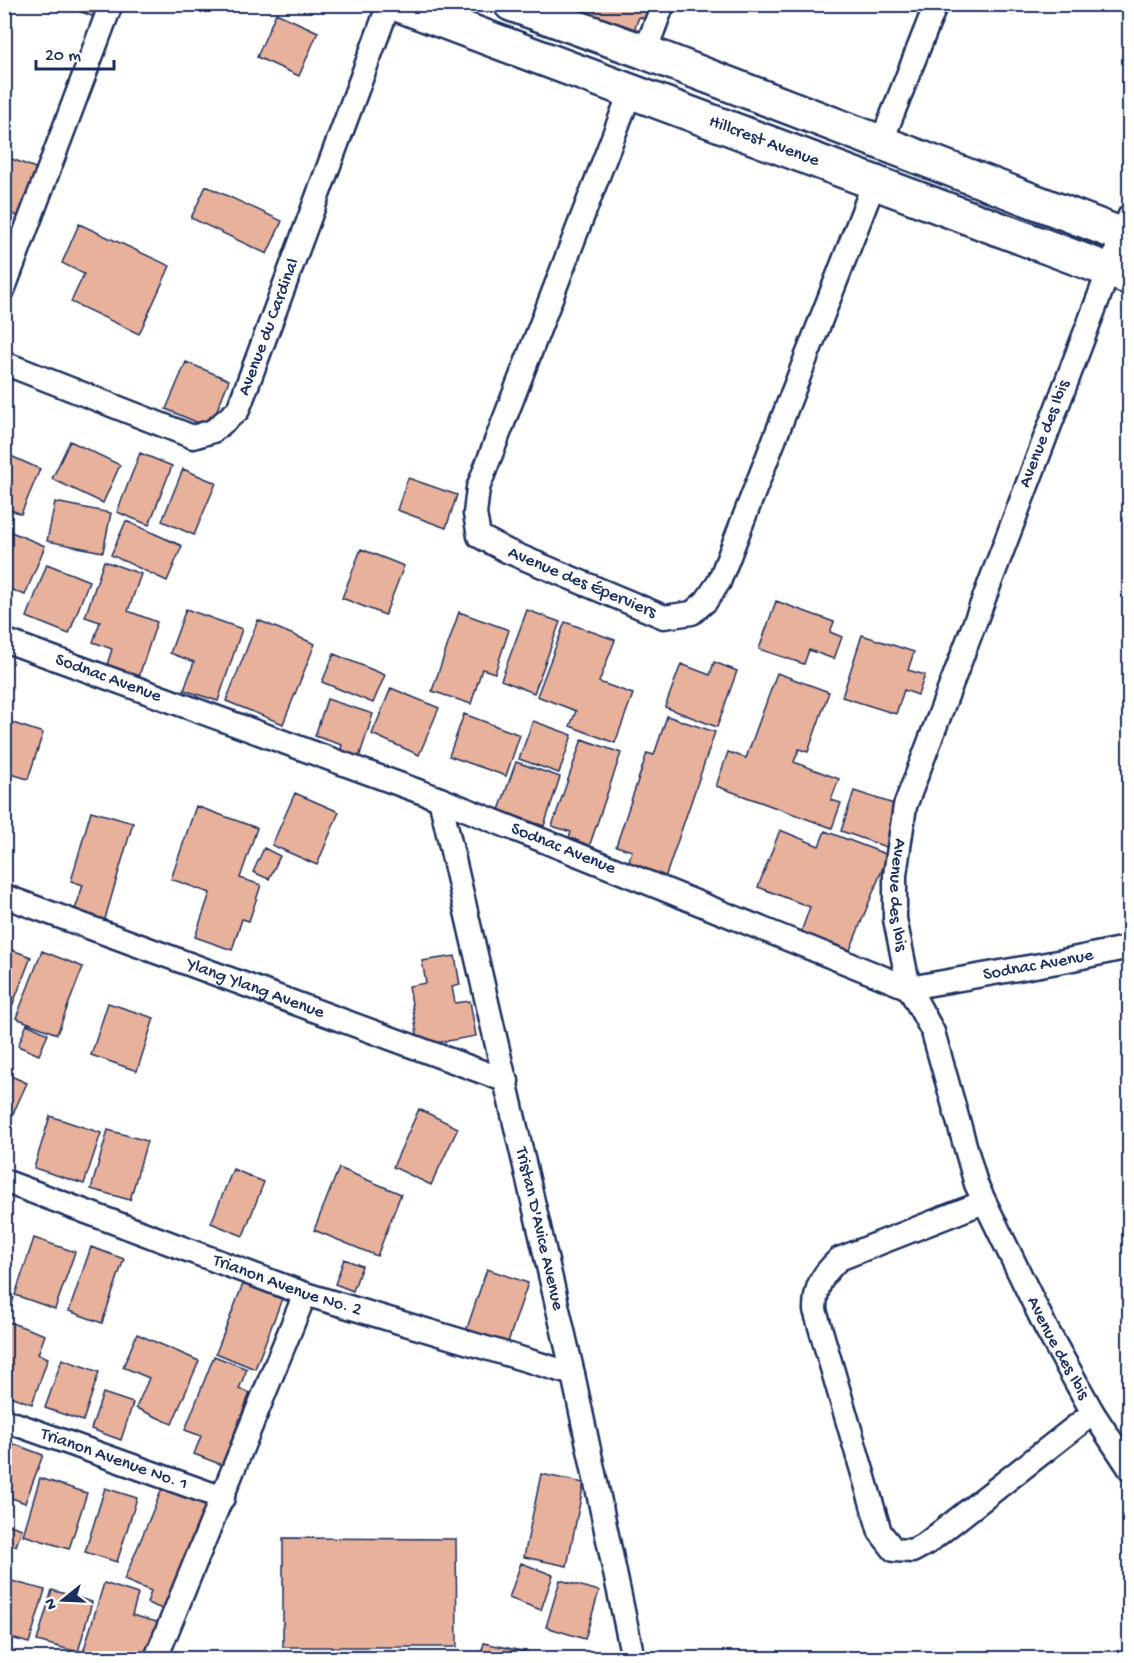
<svg xmlns="http://www.w3.org/2000/svg" width="1134" height="1663" font-family="'Gochi Hand',sans-serif">
  <style>
    .building { fill: #e7b19b; stroke: #1b2f5e; stroke-width: 1.5 }
    .lines { fill: none; stroke-linecap: round; stroke-linejoin: round }
    .street-casing { stroke: #1b2f5e; stroke-width: 27 }
    .secondary-casing { stroke: #1b2f5e; stroke-width: 38 }
    .street { stroke: #fff; stroke-width: 22 }
    .secondary { stroke: #fff; stroke-width: 33 }
    .labels { text-anchor: middle; dominant-baseline: central; stroke-width: 6; stroke-linejoin: round; paint-order: stroke }
    .street-label { font-size: 18px; fill: #1b2f5e; stroke: #fff }
  </style>
  <rect width="100%" height="100%" fill="#fff"/>
  <filter id="ink" filterUnits="userSpaceOnUse"><feTurbulence type="fractalNoise" baseFrequency=".0167" numOctaves="2"/><feDisplacementMap in="SourceGraphic" scale="12" xChannelSelector="R" yChannelSelector="G"/><feConvolveMatrix kernelMatrix="1 2 1 2 8 2 1 2 1" color-interpolation-filters="sRGB"/></filter>
  <g filter="url(#ink)">
    <!-- building -->
    <path class="building" d="M61,4h47l-6,16z
      M553,4h105l-6,17 -13,-4 -7,19z
      M276,13l42,19 -19,44 -42,-19z
      M4,156l34,13 -18,48 -16,-6z
      M206,186l76,35 -15,33 -76,-36z
      M79,224l91,42 -31,68 -68,-32 13,-28 -22,-11z
      M186,362l43,18 -19,48 -44,-19z
      M70,441l50,24 -17,38 -51,-24z
      M4,453l36,16 -19,45 -17,-7z
      M140,453l32,13 -23,59 -32,-13z
      M183,469l33,14 -22,52 -32,-14z
      M408,478l49,17 -11,33 -49,-18z
      M55,502l56,11 -8,39 -56,-11z
      M126,521l56,25 -15,35 -56,-26z
      M4,529l41,17 -20,49 -21,-8z
      M361,549l43,17 -19,49 -43,-17z
      M104,561l37,13 -13,37 29,11 -19,57 -32,-11 6,-19 -19,-7 7,-20 -15,-5z
      M47,564l42,17 -20,53 -42,-17z
      M776,601l58,21 -4,10 12,5 -8,22 -25,-9 -5,14 -45,-15z
      M186,609l56,20 -24,72 -34,-11 10,-28 -24,-9z
      M527,610l33,12 -26,71 -33,-13z
      M459,612l50,18 -14,43 -13,-4 -11,35 -39,-13z
      M258,620l57,24 -32,80 -57,-23z
      M565,622l50,18 -16,42 34,12 -18,49 -45,-17 6,-15 -39,-15z
      M862,635l52,17 -6,18 17,5 -7,20 -14,-5 -8,24 -54,-17z
      M334,654l51,21 -12,28 -51,-21z
      M714,662l23,9 -20,56 -52,-20 16,-43 29,11z
      M777,673l52,19 -21,60 -9,-3 -5,13 45,17 -8,21 10,3 -9,25 -116,-42 12,-34 18,6z
      M391,688l48,20 -20,47 -47,-21z
      M327,699l46,15 -16,50 -18,-6 3,-13 -27,-9z
      M464,714l56,21 -14,41 -57,-20z
      M667,716l48,16 -51,149 -38,-11 6,-19 -16,-5 31,-93 7,2z
      M4,720l39,13 -15,46 -24,-7z
      M533,721l39,14 -13,38 -40,-14z
      M582,739l39,14 -34,100 -21,-7 5,-14 -19,-6z
      M516,762l44,15 -16,49 -45,-16z
      M854,791l49,16 -14,41 -48,-17z
      M295,793l44,19 -22,53 -45,-20z
      M196,806l61,22 -17,50 21,7 -12,36 -7,-2 -10,31 -37,-13 15,-44 -39,-14z
      M91,811l42,12 -29,99 -30,-9 9,-28 -12,-4z
      M780,830l39,16 6,-15 63,24 -38,95 -49,-18 9,-25 -52,-20z
      M264,848l16,8 -11,23 -16,-7z
      M4,947l27,10 -25,65h-2z
      M42,951l41,16 -26,67 -41,-16z
      M455,956l5,29 -8,2 3,16 15,-2 6,35 -57,10 -10,-60 17,-3 -4,-22z
      M108,1003l46,15 -17,53 -46,-16z
      M27,1024l21,10 -9,21 -21,-9z
      M4,1073l23,10 -21,46 -2,-1z
      M419,1109l39,19 -27,57 -38,-18z
      M50,1116l51,17 -17,51 -50,-16z
      M108,1130l39,11 -17,59 -39,-11z
      M339,1168l62,26 -24,62 -63,-26z
      M233,1169l31,13 -21,54 -32,-13z
      M34,1238l41,14 -20,57 -40,-14z
      M91,1247l33,12 -22,64 -33,-12z
      M344,1259l18,7 -9,25 -18,-7z
      M487,1269l41,14 -22,65 -41,-14z
      M243,1284l39,15 -27,70 -39,-16z
      M4,1295l10,3 -8,23 39,14 -7,19 10,4 -16,46 -28,-10z
      M137,1334l62,27 -27,63 -36,-16 13,-30 -26,-11z
      M214,1356l33,13 -8,20 11,4 -28,72 -28,-11 7,-18 -16,-6z
      M62,1359l37,13 -16,49 -38,-13z
      M103,1393l30,10 -12,37 -30,-11z
      M14,1444l29,11 -18,48 -21,-8v-24z
      M541,1474l43,9 -17,83 -43,-9z
      M40,1478l47,15 -18,56 -46,-14z
      M164,1484l46,19 -45,107 -18,-7 4,-12 -27,-11z
      M105,1488l32,10 -20,64 -32,-10z
      M4,1523l18,6 -6,17 -12,-4z
      M283,1538l173,1 1,108h-174z
      M521,1563l32,12 -12,35 -32,-12z
      M4,1579l41,11 -16,53 -25,-7z
      M560,1580l39,11 -14,48 -39,-12z
      M104,1583l34,11 -6,21 32,9 -11,34h-62l-9,-2z
      M52,1590l40,12 -14,50 -41,-11z
      M484,1643l47,10 -1,5h-50z"/>
    <g class="lines">
      <defs>
        <g id="street">
          <path d="M645,52l18,-48"/>
          <path id="s1" d="M630,93l-152,395 -3,26 4,22 28,15 157,66 28,-4 14,-12 13,-19 155,-399"/>
          <path d="M881,143l55,-139"/>
          <path id="s2" d="M1130,215l-225,591 -10,69v44l14,69 24,44 43,152 70,144 47,85 37,56"/>
          <path d="M4,288l107,-284"/>
          <path id="s3" d="M4,363l189,74 20,-6 25,-21 151,-406"/>
          <path id="s4" d="M4,640l436,159 469,189 154,-27 67,-14"/>
          <path id="s5" d="M440,799l133,575 60,284"/>
          <path id="s6" d="M4,896l503,185"/>
          <path id="s7" d="M4,1181l301,113 268,80"/>
          <path d="M984,1202l-145,57c-17,16 -24,27 -24,51l65,222 14,18 18,1 15,-8 166,-130"/>
          <path id="s8" d="M4,1420l219,78"/>
          <path d="M156,1658l149,-364"/>
        </g>
        <g id="secondary">
          <path id="s9" d="M397,4l733,274"/>
          <path d="M511,4l134,48 485,186"/>
        </g>
      </defs>
      <!-- street casing -->
      <use href="#street" class="street-casing"/>
      <!-- secondary casing -->
      <use href="#secondary" class="secondary-casing"/>
      <!-- street -->
      <use href="#street" class="street"/>
      <!-- secondary -->
      <use href="#secondary" class="secondary"/>
    </g>
  </g>
  <g class="labels">
    <!-- street labels -->
    <g class="street-label">
      <text stroke="none"><textPath href="#s9" startOffset="392">Hillcrest Avenue</textPath></text>
      <text stroke="none"><textPath href="#s3" startOffset="345">Avenue du Cardinal</textPath></text>
      <text transform="translate(1045 434) rotate(-69)">Avenue des Ibis</text>
      <text stroke="none"><textPath href="#s1" startOffset="585">Avenue des Éperviers</textPath></text>
      <text stroke="none"><textPath href="#s4" startOffset="111">Sodnac Avenue</textPath></text>
      <text stroke="none"><textPath href="#s4" startOffset="597">Sodnac Avenue</textPath></text>
      <text stroke="none"><textPath href="#s2" startOffset="722">Avenue des Ibis</textPath></text>
      <text stroke="none"><textPath href="#s4" startOffset="1101">Sodnac Avenue</textPath></text>
      <text stroke="none"><textPath href="#s6" startOffset="268">Ylang Ylang Avenue</textPath></text>
      <text stroke="none"><textPath href="#s5" startOffset="441">Tristan D'Avice Avenue</textPath></text>
      <text stroke="none"><textPath href="#s7" startOffset="302">Trianon Avenue No. 2</textPath></text>
      <text stroke="none"><textPath href="#s2" startOffset="1208">Avenue des Ibis</textPath></text>
      <text stroke="none"><textPath href="#s8" startOffset="117">Trianon Avenue No. 1</textPath></text>
    </g>
  </g>
  <!-- margin -->
  <rect width="1134" height="1663" fill="none" stroke="#fff" stroke-width="24"/>
  <rect x="12" y="12" width="1110" height="1639" fill="none" stroke="#1b2f5e" stroke-width="2" filter="url(#ink)"/>
  <!-- north arrow -->
  <g transform="translate(63 1600) rotate(252)" stroke="#ffffff" stroke-width="4.5" paint-order="stroke">
  <path d="M0-4.5L10 22L0 15L-10 22Z" fill="#1b2f5e"/>
  <text y="-9" font-size="16" font-weight="bold" text-anchor="middle" fill="#1b2f5e">N</text>
  </g>
  <!-- scale -->
  <path d="M36 60v9h78v-9" fill="none" stroke="#1b2f5e" stroke-width="3"/>
  <text x="45" y="60" font-size="18" fill="#1b2f5e" stroke="#ffffff" stroke-width="4.5" paint-order="stroke">20 m</text>
</svg>
